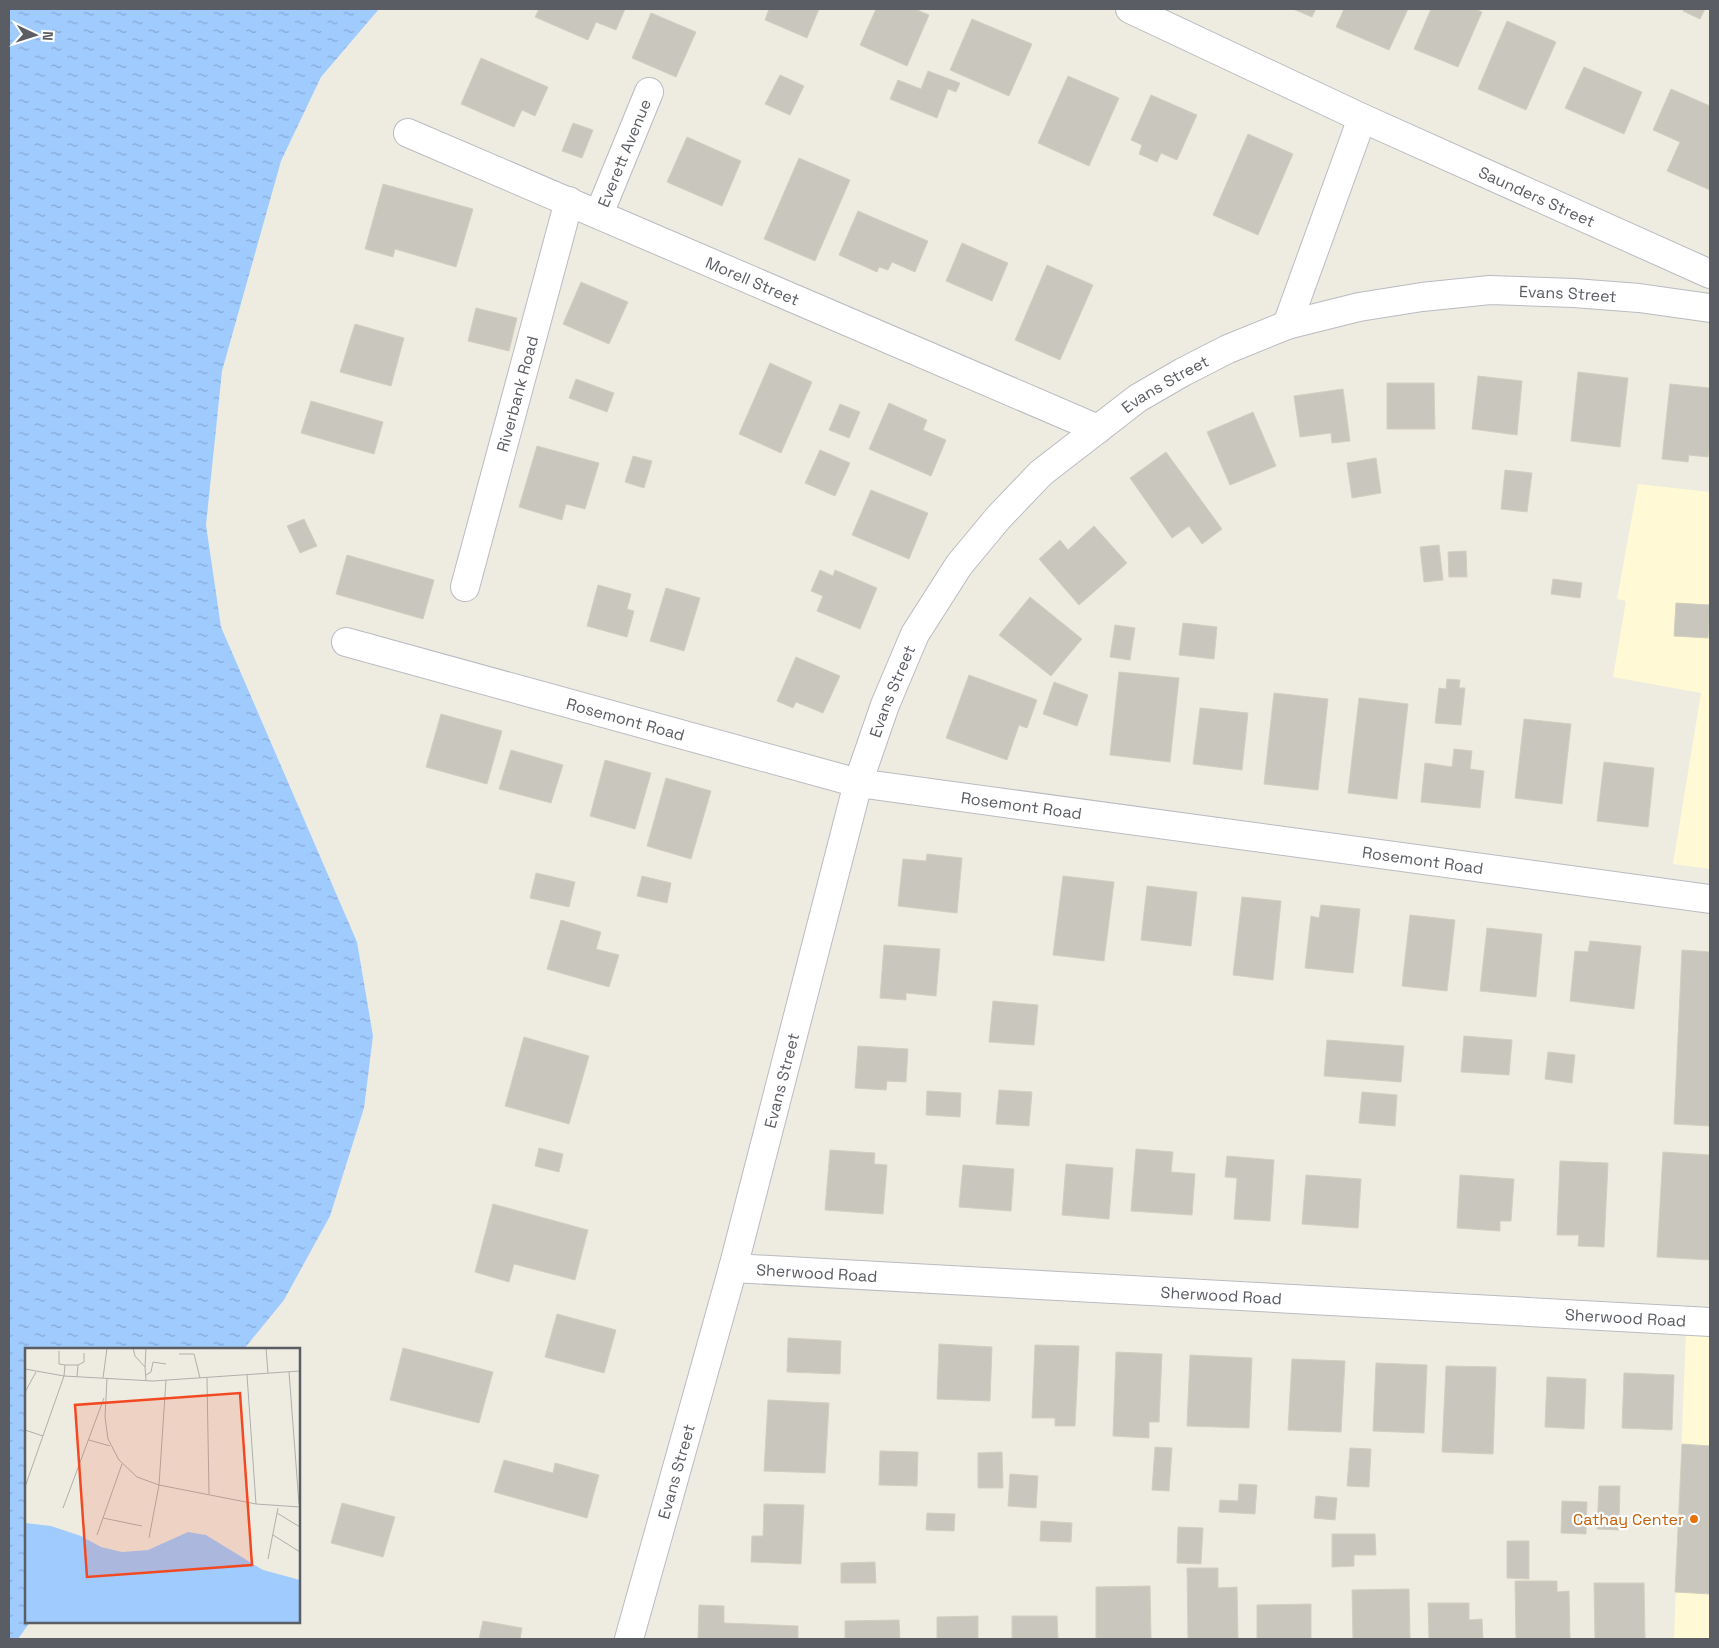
<svg xmlns="http://www.w3.org/2000/svg" width="1719" height="1648" font-family="'Space Grotesk',sans-serif">
  <style>
    .commercial { fill: #fffad5 }
    .water { fill: url(#water-ripples) }
    .building { fill: #c9c6be; stroke: #d3cfbf }
    .lines { fill: none; stroke-linecap: round; stroke-linejoin: round }
    .minor-casing { stroke: #b9bbc1; stroke-width: 30 }
    .tertiary-casing { stroke: #b9bbc1; stroke-width: 30 }
    .minor { stroke: #fff; stroke-width: 28 }
    .tertiary { stroke: #fff; stroke-width: 28 }
    .food-dot { fill: #e8710a; stroke: #fff; stroke-width: 2 }
    .labels { text-anchor: middle; dominant-baseline: central; stroke-width: 4.5; stroke-linejoin: round; paint-order: stroke }
    .street-label { font-size: 16px; fill: #5a5d63; stroke: #fff }
    .food-label { font-size: 16px; fill: #c56008; stroke: #fff; text-anchor: end }
    .inset-road { fill: none; stroke: #afafab; stroke-width: 1 }
    .view { fill: #f34922; fill-opacity: 0.15; stroke: #f34922; stroke-width: 2.5 }
    .inset-edge { fill: none; stroke: #5a5d63; stroke-width: 2.5 }
  </style>
  <defs>
    <pattern id="water-ripples" width="26" height="14" patternUnits="userSpaceOnUse" patternTransform="scale(1.25)"><rect width="26" height="14" fill="#a0cbff"/><path d="M2 4q2-2 4 0t4 0M15 11q2-2 4 0t4 0" fill="none" stroke="#85a8d2"/></pattern>
  </defs>
  <rect width="100%" height="100%" fill="#eeece1"/>
  <!-- commercial -->
  <path class="commercial" d="M1638,484l72,8v377l-37,-5 28,-171 -88,-16 13,-76 -9,-2z
    M1686,1331l24,2v306h-36z"/>
  <!-- water -->
  <path class="water" d="M9,9h370l-58,68 -40,84 -59,210 -16,154 15,102 136,315 16,94 -9,72 -34,108 -46,84 -40,49h-218v273h4l-12,17h-9z"/>
  <!-- building -->
  <path class="building" d="M539,9h86l-9,21 -20,-8 -8,18 -53,-23z
    M769,9h50l-12,29 -42,-18z
    M876,9h39l14,6 -22,51 -47,-21z
    M1293,9h23l-4,8z
    M1344,9h64l-19,41 -53,-23z
    M1431,9h44l7,3 -24,55 -44,-18z
    M1684,9h21l-5,10 -17,-8z
    M651,13l45,19 -20,45 -44,-19z
    M972,19l60,25 -23,52 -59,-26z
    M1507,21l49,21 -30,68 -48,-21z
    M481,58l67,29 -13,29 -13,-6 -8,17 -53,-23z
    M1584,67l58,25 -18,42 -59,-26z
    M928,71l32,12 -4,9 -8,-3 -11,29 -47,-19 8,-19 23,9z
    M780,75l24,11 -14,29 -25,-11z
    M1068,76l51,22 -30,68 -51,-23z
    M1671,89l39,17v84l-43,-19 13,-29 -27,-12z
    M1151,95l46,20 -20,45 -16,-7 -4,9 -18,-8 3,-9 -11,-5z
    M573,123l20,7 -11,28 -20,-7z
    M1248,134l45,20 -35,81 -45,-20z
    M687,137l54,24 -19,45 -55,-24z
    M799,158l51,22 -35,81 -51,-22z
    M383,184l90,25 -17,58 -61,-18 -2,8 -28,-8z
    M858,211l70,30 -13,31 -23,-10 -4,8 -9,-3 -2,5 -38,-17z
    M962,243l46,20 -16,38 -46,-20z
    M1047,265l46,20 -33,75 -45,-20z
    M581,282l47,20 -19,42 -46,-20z
    M476,308l41,10 -8,33 -41,-10z
    M355,324l49,14 -13,48 -51,-14z
    M770,363l42,19 -31,71 -42,-19z
    M1578,372l50,6 -8,69 -49,-6z
    M1478,376l44,5 -5,54 -45,-6z
    M576,379l38,14 -7,19 -38,-14z
    M1387,383h47l1,46h-48z
    M1670,384l40,4v53l-2,16 -19,-2 -1,7 -26,-3z
    M1343,389l7,52 -18,2 -1,-10 -31,4 -6,-41z
    M311,401l72,21 -9,32 -73,-21z
    M889,403l38,17 -4,10 23,10 -15,36 -62,-27z
    M840,404l20,8 -11,26 -20,-8z
    M1253,412l23,54 -46,19 -23,-53z
    M537,446l62,17 -14,46 -19,-5 -4,16 -43,-13z
    M820,450l30,13 -15,33 -30,-13z
    M1166,452l56,77 -20,15 -13,-18 -17,12 -42,-60z
    M633,456l19,5 -8,27 -19,-6z
    M1376,458l5,35 -29,5 -5,-35z
    M1505,470l27,3 -5,39 -26,-3z
    M871,490l57,23 -19,46 -57,-24z
    M304,519l13,27 -17,7 -13,-27z
    M1094,526l33,37 -48,42 -40,-46 21,-19 8,10z
    M1439,545l4,35 -19,2 -4,-35z
    M1466,551l1,26h-18l-1,-25z
    M347,555l87,25 -11,39 -87,-25z
    M820,570l13,6 2,-6 42,18 -17,41 -43,-18 6,-15 -12,-5z
    M1553,579l29,4 -2,15 -29,-4z
    M598,585l33,9 -4,15 7,2 -7,26 -40,-11z
    M666,588l34,10 -16,53 -34,-10z
    M1030,597l52,42 -31,37 -52,-41z
    M1676,603l34,2 -2,33 -34,-2z
    M1183,623l34,4 -3,32 -35,-4z
    M1115,625l20,3 -5,32 -20,-3z
    M796,657l44,19 -17,37 -27,-11 -3,6 -16,-7z
    M1119,672l60,6 -9,84 -60,-7z
    M969,675l68,25 -10,28 -8,-3 -12,35 -61,-22z
    M1447,679l13,1 -1,8h6l-4,37 -26,-2 4,-35 7,1z
    M1054,682l34,13 -11,31 -34,-12z
    M1274,693l54,6 -10,91 -54,-6z
    M1359,698l49,6 -11,95 -49,-6z
    M1200,708l48,5 -6,57 -49,-6z
    M441,714l61,17 -15,53 -61,-17z
    M1524,719l47,5 -9,80 -47,-6z
    M1454,749l18,2 -2,18 14,2 -4,37 -59,-6 4,-39 27,4z
    M511,750l52,15 -12,38 -52,-14z
    M605,760l46,13 -16,56 -45,-13z
    M1604,762l50,6 -6,59 -51,-6z
    M666,778l45,13 -20,68 -44,-13z
    M927,854l35,4 -5,55 -59,-7 5,-47 23,2z
    M536,873l39,9 -6,25 -39,-9z
    M642,876l29,7 -4,20 -30,-7z
    M1063,876l51,6 -10,79 -51,-6z
    M1147,886l50,6 -6,54 -50,-6z
    M1242,897l39,4 -8,79 -40,-5z
    M1321,905l39,4 -7,64 -48,-5 6,-52 8,2z
    M1410,915l45,5 -8,71 -45,-5z
    M561,920l40,12 -5,17 23,6 -10,32 -62,-18z
    M1487,928l55,6 -6,63 -56,-6z
    M1590,941l51,5 -7,63 -64,-8 5,-50 13,1z
    M884,945l56,4 -4,47 -30,-3v7l-26,-2z
    M1682,950l28,2v174l-36,-2z
    M993,1001l45,4 -4,40 -45,-3z
    M1464,1036l48,4 -3,35 -48,-3z
    M524,1037l65,19 -20,68 -64,-18z
    M1327,1040l77,6 -3,36 -77,-6z
    M858,1046l50,3 -2,33 -19,-1 -1,9 -31,-2z
    M1548,1052l27,3 -3,28 -27,-4z
    M999,1090l33,2 -3,34 -33,-2z
    M927,1091l34,2 -1,24 -34,-2z
    M1362,1092l35,3 -2,31 -36,-3z
    M539,1148l24,6 -4,18 -24,-6z
    M1136,1149l37,3 -2,20 24,2 -3,41 -61,-4z
    M830,1150l45,3 -1,11 13,1 -4,49 -58,-4z
    M1663,1152l47,3v105l-53,-3z
    M1227,1156l47,4 -4,61 -36,-2 3,-41 -12,-1z
    M1560,1161l48,2 -4,84 -26,-1 1,-11h-22z
    M1066,1164l47,4 -4,51 -47,-4z
    M963,1165l51,4 -3,42 -52,-4z
    M1306,1175l55,4 -3,49 -56,-4z
    M1460,1175l54,4 -3,42h-11v10l-43,-3z
    M493,1204l95,26 -13,50 -61,-16 -5,18 -34,-10z
    M557,1314l59,16 -12,43 -59,-16z
    M788,1338l53,3 -1,33 -53,-2z
    M939,1344l53,3 -2,54 -53,-2z
    M1035,1345l44,1 -4,80h-20v-8h-23z
    M403,1348l90,24 -14,51 -89,-23z
    M1116,1352l46,2 -3,68h-10v16l-36,-2z
    M1190,1355l62,3 -3,70 -62,-2z
    M1292,1359l53,2 -4,71 -53,-2z
    M1376,1363l51,2 -3,68 -51,-2z
    M1446,1366l50,1 -3,87 -51,-2z
    M1624,1373l50,2 -2,55 -50,-2z
    M1547,1377l39,2 -2,50 -39,-2z
    M768,1400l61,3 -4,70 -61,-2z
    M1682,1444l28,2v148l-35,-2z
    M1155,1447l17,1 -3,43 -17,-1z
    M1350,1448l21,1 -2,38 -22,-1z
    M880,1451l38,1 -1,34 -38,-1z
    M1002,1452l1,36h-25v-35z
    M504,1460l49,13 2,-10 44,12 -12,43 -93,-26z
    M1010,1474l28,2 -2,32 -28,-2z
    M1239,1484l18,1 -2,29 -36,-2 1,-12 18,1z
    M1599,1486h21l-1,44 -22,-1z
    M1316,1496l21,2 -2,22 -21,-2z
    M1562,1501l25,1 -1,32 -25,-1z
    M342,1503l53,14 -12,40 -52,-14z
    M764,1504l40,1 -3,59 -50,-2 1,-26h11z
    M927,1513l28,1 -1,17 -28,-1z
    M1041,1521l31,2 -1,19 -31,-1z
    M1178,1527l25,1 -2,36 -24,-1z
    M1332,1534h43l1,21h-22v11l-22,1z
    M1507,1541h22v38l-22,-1z
    M875,1562l1,21h-35v-20z
    M1187,1568h31v20l19,-1 1,52h-50z
    M1515,1581h42v11l12,-1 1,48h-54z
    M1594,1583h50l1,56h-50z
    M1150,1586l1,53h-55v-52z
    M1409,1589l1,50h-57l-1,-49z
    M1428,1603h41v17l13,-1 1,20h-54z
    M1311,1604v35h-54v-34z
    M699,1605l25,1v17l74,3v13h-100z
    M978,1616v23h-41v-22z
    M1012,1616h45l1,23h-46z
    M899,1620l1,19h-55v-18z
    M483,1621l39,7 -2,11h-41z"/>
  <g class="lines">
    <defs>
      <g id="minor">
        <path id="s1" d="M1130,9l232,109 348,156"/>
        <path id="s2" d="M408,133l690,296"/>
        <path id="s3" d="M599,214l50,-122"/>
        <path d="M1287,325l75,-207"/>
        <path id="s4" d="M465,587l104,-386"/>
        <path id="s5" d="M346,642l512,141 852,116"/>
        <path id="s6" d="M733,1268l977,54"/>
      </g>
      <g id="tertiary">
        <path id="s7" d="M629,1639l104,-371 125,-485 27,-78 30,-71 44,-69 39,-47 43,-45 97,-75 45,-26 45,-23 59,-24 72,-18 63,-10 68,-7 84,3 65,5 71,10"/>
      </g>
    </defs>
    <!-- minor casing -->
    <use href="#minor" class="minor-casing"/>
    <!-- tertiary casing -->
    <use href="#tertiary" class="tertiary-casing"/>
    <!-- minor -->
    <use href="#minor" class="minor"/>
    <!-- tertiary -->
    <use href="#tertiary" class="tertiary"/>
  </g>
  <!-- markers -->
  <circle class="food-dot" cx="1694" cy="1519" r="5"/>
  <g class="labels">
    <!-- street labels -->
    <g class="street-label">
      <text stroke="none"><textPath href="#s3" startOffset="66">Everett Avenue</textPath></text>
      <text stroke="none"><textPath href="#s1" startOffset="448">Saunders Street</textPath></text>
      <text stroke="none"><textPath href="#s2" startOffset="375">Morell Street</textPath></text>
      <text stroke="none"><textPath href="#s7" startOffset="1824">Evans Street</textPath></text>
      <text stroke="none"><textPath href="#s7" startOffset="1404">Evans Street</textPath></text>
      <text stroke="none"><textPath href="#s4" startOffset="200">Riverbank Road</textPath></text>
      <text stroke="none"><textPath href="#s7" startOffset="984">Evans Street</textPath></text>
      <text stroke="none"><textPath href="#s5" startOffset="290">Rosemont Road</textPath></text>
      <text stroke="none"><textPath href="#s5" startOffset="696">Rosemont Road</textPath></text>
      <text stroke="none"><textPath href="#s5" startOffset="1101">Rosemont Road</textPath></text>
      <text stroke="none"><textPath href="#s7" startOffset="579">Evans Street</textPath></text>
      <text stroke="none"><textPath href="#s6" startOffset="84">Sherwood Road</textPath></text>
      <text stroke="none"><textPath href="#s6" startOffset="489">Sherwood Road</textPath></text>
      <text stroke="none"><textPath href="#s6" startOffset="894">Sherwood Road</textPath></text>
      <text stroke="none"><textPath href="#s7" startOffset="174">Evans Street</textPath></text>
    </g>
    <!-- food labels -->
    <g class="food-label">
      <text x="1684" y="1519">Cathay Center</text>
    </g>
  </g>
  <!-- overview -->
  <g transform="translate(25 1348)">
    <rect width="275" height="275" fill="#eeece1"/>
    <path d="M0,175l26,3 30,10 20,11 21,5 26,-2 40,-18 18,3 57,35 37,10v43h-275z" fill="#a0cbff"/>
    <path class="inset-road" d="M108,0l2,8 10,11 1,13M241,0l2,25M34,3v13l6,1M154,6h15l6,24M53,17l6,-3v-9M120,19l1,-19M0,21l39,7 89,5 147,-10M264,24l10,132M121,27l5,-3 2,-10 13,2M222,27l9,129M78,30l4,-30M82,30l-2,39 3,22 11,21 18,17 22,8 97,19 44,3M182,30l2,116M0,44l11,-20M0,82l18,6M64,92l21,6M0,139l39,-111 1,-11h13l-1,12M38,160l41,-110M252,165l23,14M78,170l39,8M72,187l25,-71M248,187l27,17M124,190l10,-53 7,-105M243,211l10,-51"/>
    <path class="view" d="M215,45l12,172 -165,12 -12,-172z"/>
    <rect width="275" height="275" class="inset-edge"/>
  </g>
  <!-- border -->
  <rect width="1719" height="1648" fill="none" stroke="#5a5d63" stroke-width="20"/>
  <!-- north arrow -->
  <g transform="translate(35 35) rotate(94)" stroke="#ffffff" stroke-width="4" paint-order="stroke">
  <path d="M0-4L9 19L0 12L-9 19Z" fill="#5a5d63"/>
  <text y="-8" font-size="14" font-weight="bold" text-anchor="middle" fill="#5a5d63">N</text>
  </g>
</svg>
